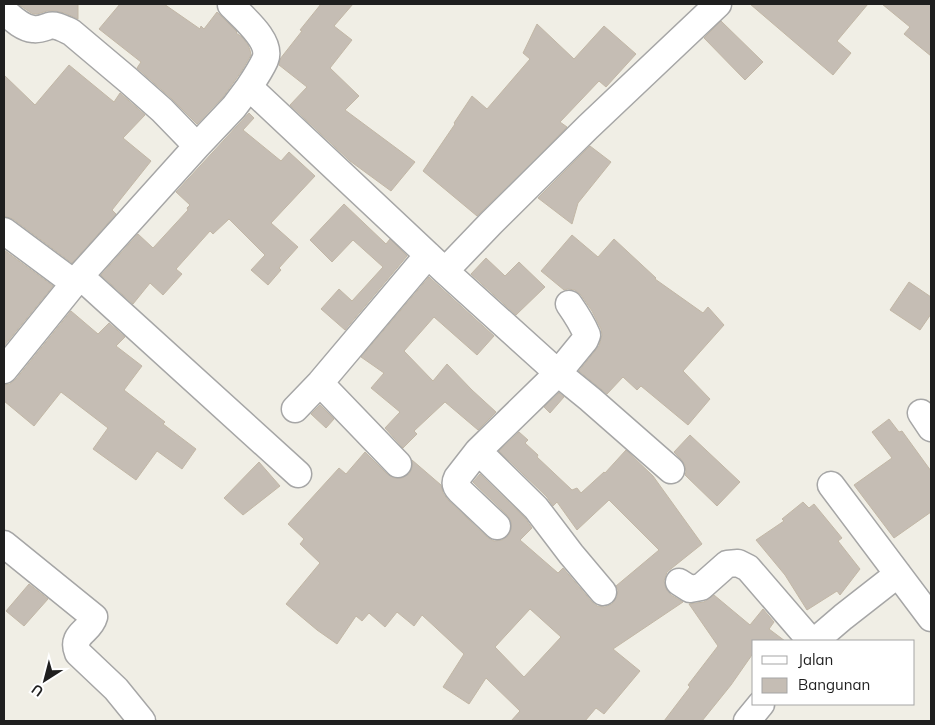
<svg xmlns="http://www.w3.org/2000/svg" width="935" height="725" font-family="Mulish,sans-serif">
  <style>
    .building { fill: #c5bdb4; stroke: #c2b7a6; fill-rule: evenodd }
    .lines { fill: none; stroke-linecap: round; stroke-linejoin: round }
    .street-casing { stroke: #a6a6a6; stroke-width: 29 }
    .street { stroke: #fff; stroke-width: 26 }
  </style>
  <rect width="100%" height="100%" fill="#f0eee5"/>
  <!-- building -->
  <path class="building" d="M18,4h60v15l-13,-6 -10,-2h-8l-10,3h-4z
    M120,4h44l36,25 1,-3 3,3 13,-17 20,20 -1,1 6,4 6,8 2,5 1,5 -10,17 -18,25 -26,27 -25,-25 -35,-31 4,-6 -42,-33z
    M321,4h32l-19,22 18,14 -22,28 29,28 -14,14 70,52 -24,29 -41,-30 -60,-56 17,-18 -28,-22 1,-6 22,-28 -2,-1z
    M750,4h118l-31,37 14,12 -18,22z
    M882,4h49v52l-27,-22 6,-7z
    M721,21l42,41 -18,18 -41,-42z
    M537,24l37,35 30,-33 32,28 -30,33 -7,-6 -39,41 7,5 -90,89 -54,-45 32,-47 -1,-1 18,-27 15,13 43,-50 -7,-6z
    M69,65l45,37 6,-9 25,22 -22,23 28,23 -39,49 4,4 -44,49 -59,-44 -9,-3v-141l31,30z
    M249,113l5,5 -11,12 38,31 8,-9 26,24 -44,47 27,24 -19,21 2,2 -13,15 -17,-15 14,-15 -36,-36 -16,15 -3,-3 -34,38 6,5 -19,21 -13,-12 -17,21 -32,-29 37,-41 15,14 35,-38 -1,-2 3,-3 -14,-13z
    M590,146l21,16 -33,41 -6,21 -34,-26z
    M344,204l42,40 4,-5 17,17 -62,74 -24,-21 18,-20 13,12 31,-34 -30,-27 -21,22 -22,-22z
    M572,235l26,22 16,-18 42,39 -1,1 48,34 5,-6 16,18 -41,46 27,28 -22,26 -47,-39 -4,4 -14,-13 -16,17 -28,-23 20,-25 3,-11 -1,-6 -9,-18 -11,-16 -6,-5 -7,-1 -4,1 -23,-19z
    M4,250l49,36 -49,60z
    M486,258l19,18 14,-14 26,25 -29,28 -45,-41z
    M429,277l65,59 -17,19 -43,-38 -30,34 29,30 14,-17 25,26 24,22 -18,18 -33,-28 -31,29 3,3 -14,14 -18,-20 15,-16 -29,-24 13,-15 -23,-16z
    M909,282l22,15v17l-11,16 -30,-20z
    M71,311l27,23 11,-11 16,14 -9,9 26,20 -18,24 41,32 -2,2 33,25 -14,20 -25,-18 -21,29 -43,-31 15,-21 -47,-36 -27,34 -30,-25v-16l6,-1 6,-5z
    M559,393l5,4 -14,16 -6,-6z
    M320,405l14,14 -8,9 -15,-14z
    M889,419l10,13 3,-1 29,40v41l-37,26 -40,-53 38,-27 -20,-26z
    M519,432l9,8 -3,3 13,12 -1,2 35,33 5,-2 4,5 23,-21 1,1 21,-23 27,26 49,68 -35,28 -3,9 2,8 5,6 12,7 -70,47 27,22 -36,43 -8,-6 -11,13h-74l9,-10 -34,-33 -17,26 -26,-17 21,-33 -42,-39 -8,11 -17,-14 -12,15 -16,-14 -7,8 -6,-5 -19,28 -20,-14 -31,-26 34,-41 -20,-19 4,-5 -16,-15 51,-56 7,6 19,-22 22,22 7,4h8l7,-4 3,-6v-8l29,25 2,8 5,7 39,37 7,4 8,-1 6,-4 3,-6v-9l-4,-6 -34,-33 7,-8 45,44 7,10 -12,12 38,33 5,-5 29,34 5,4 8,1 7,-3 5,-7 1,-7 -2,-4 43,-36 -50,-50 -32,30 -20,-28 -4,4 -6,-9 -48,-46zM530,609l31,28 -37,40 -29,-30z
    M690,435l50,47 -23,24 -32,-31 1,-3 -1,-7 -4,-6 -7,-7z
    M259,462l21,24 -37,29 -19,-17z
    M803,502l6,6 5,-4 28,34 -4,3 22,28 -20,26 -3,-4 -30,19 -22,-35 -29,-35 28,-19 -2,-2z
    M29,584l19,15 -24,27 -18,-15z
    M714,595l36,30 13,-16 11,13 -5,7 16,12h-31v11l-23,33 -29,36h-38l26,-34 -2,-2 30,-39 -29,-42 15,-2z"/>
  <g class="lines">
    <defs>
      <path id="street" d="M231,5c11,12 42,36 34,55 -4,9 -10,18 -16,27
        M4,11c8,7 18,17 29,18 6,1 10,-1 16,-3 7,-2 15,3 22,6l57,48 34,30 35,36
        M4,231l70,52
        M445,271l46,-48 97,-96 130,-123
        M80,276l218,198
        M4,370l76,-94 117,-130 37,-39 15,-20 196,184 113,102 32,26 81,71
        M320,383l78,81
        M295,409l25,-26 108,-128
        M921,413l10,15
        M478,451l58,57 35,46 32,38
        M831,485l100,133
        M497,526l-37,-35c-4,-4 -6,-7 -3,-13l21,-27 80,-78 27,-33 2,-5c-5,-12 -11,-21 -18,-31
        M4,544l90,73c-4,15 -24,17 -16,36l38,36 26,32
        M679,582l11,7 11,-2 26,-23 11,-1 10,5 63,73
        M815,641l28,-24 55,-43
        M747,721l14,-17"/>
    </defs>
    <!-- street casing -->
    <use href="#street" class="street-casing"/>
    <!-- street -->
    <use href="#street" class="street"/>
  </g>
  <!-- border -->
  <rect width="935" height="725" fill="none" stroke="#1f1f1f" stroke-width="10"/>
  <!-- legend -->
  <rect x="752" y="640" width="162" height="65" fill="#ffffff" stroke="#a5a5a5"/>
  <rect x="762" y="656" width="25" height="8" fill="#ffffff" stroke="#a5a5a5"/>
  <text x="798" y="665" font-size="15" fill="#1f1f1f">Jalan</text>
  <rect x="762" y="678" width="25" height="15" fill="#c5bdb4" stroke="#a5a5a5"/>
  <text x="798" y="690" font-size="15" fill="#1f1f1f">Bangunan</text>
  <!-- north arrow -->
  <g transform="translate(45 680) rotate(216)" stroke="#ffffff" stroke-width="4" paint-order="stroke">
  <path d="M0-4L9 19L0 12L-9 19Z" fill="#1f1f1f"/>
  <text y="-8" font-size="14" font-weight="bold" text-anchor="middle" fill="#1f1f1f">U</text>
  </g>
</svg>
